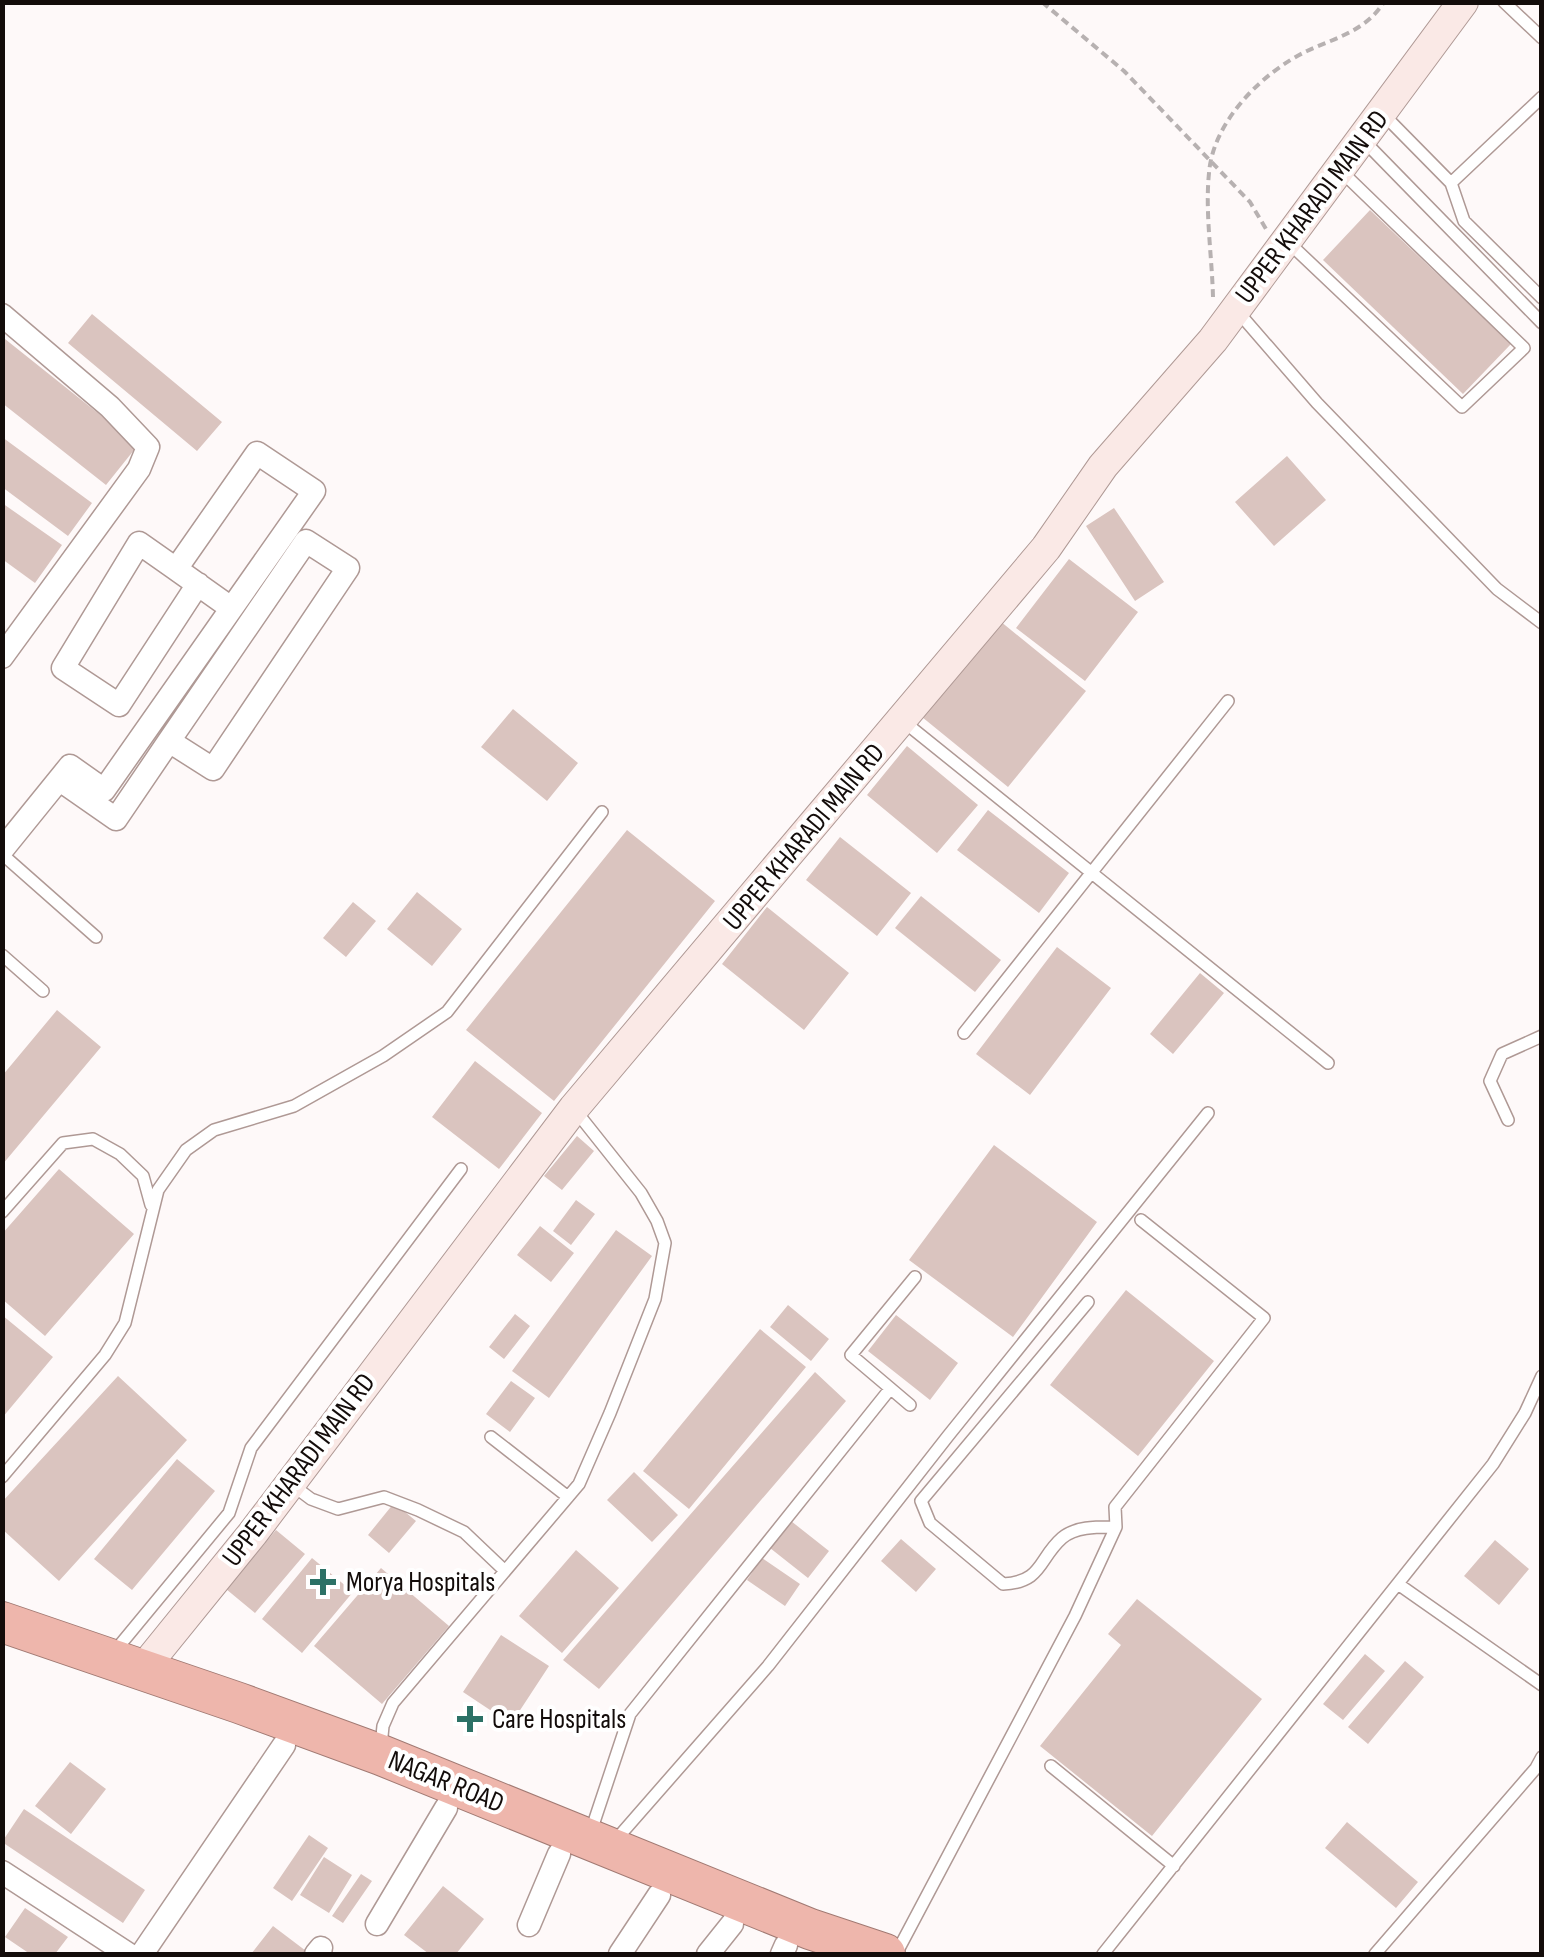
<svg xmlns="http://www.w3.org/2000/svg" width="1544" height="1957" font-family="'Sofia Sans Condensed',sans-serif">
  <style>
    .building { fill: #dac4bf }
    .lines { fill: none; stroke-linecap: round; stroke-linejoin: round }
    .lane-casing { stroke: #af9995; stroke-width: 14 }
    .street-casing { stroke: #af9995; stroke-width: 25 }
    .secondary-casing { stroke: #af9995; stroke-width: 32 }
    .highway-casing { stroke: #a17a73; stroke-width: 42 }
    .path { stroke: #b7b1b1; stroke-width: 4; stroke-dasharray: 8 5; stroke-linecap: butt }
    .lane { stroke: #fff; stroke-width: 11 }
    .street { stroke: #fff; stroke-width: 22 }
    .secondary { stroke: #fae9e6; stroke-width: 30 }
    .highway { stroke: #eeb6ac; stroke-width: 40 }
    .poi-dot { fill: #2c7166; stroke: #fff; stroke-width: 4 }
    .labels { text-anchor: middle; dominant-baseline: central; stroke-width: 8; stroke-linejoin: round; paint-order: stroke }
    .street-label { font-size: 28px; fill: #130c0a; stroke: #fff }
    .poi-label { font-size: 28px; fill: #130c0a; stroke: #fff; text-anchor: start }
  </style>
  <rect width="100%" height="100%" fill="#fef9f9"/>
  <!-- building -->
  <path class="building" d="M1370,210l141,134 -48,50 -140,-134z
    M92,314l130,108 -25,29 -129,-108z
    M5,339l133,106 -32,40 -104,-82v-60z
    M2,437l90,66 -24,33 -66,-49z
    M1287,456l39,44 -52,46 -39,-44z
    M2,503l60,42 -27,38 -33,-24z
    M1114,508l50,74 -29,19 -49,-75z
    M1069,559l69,53 -53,69 -69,-53z
    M1000,621l86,70 -78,96 -86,-70z
    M513,709l65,54 -31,38 -66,-54z
    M907,746l71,59 -41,48 -70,-58z
    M988,810l81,63 -30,40 -82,-63z
    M627,830l88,71 -161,200 -88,-71z
    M840,837l71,56 -34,43 -71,-56z
    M417,892l45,37 -30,37 -45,-37z
    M921,896l80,64 -26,32 -80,-64z
    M353,902l23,19 -30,36 -23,-19z
    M767,907l82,66 -45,57 -82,-66z
    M1057,947l54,41 -81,107 -54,-41z
    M1200,973l24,20 -51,61 -23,-20z
    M57,1010l44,37 -99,118v-89z
    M475,1061l67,52 -43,56 -67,-52z
    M577,1136l17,15 -32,39 -18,-14z
    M994,1145l103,77 -84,115 -104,-77z
    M59,1169l75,65 -89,102 -43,-37v-65z
    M576,1200l19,14 -24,31 -18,-14z
    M540,1226l34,27 -23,29 -34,-27z
    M616,1230l36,26 -103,142 -37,-27z
    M1126,1290l88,71 -76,95 -88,-71z
    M788,1305l41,34 -18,22 -41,-34z
    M515,1314l15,12 -26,33 -15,-12z
    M2,1315l51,42 -51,61z
    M896,1315l62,48 -28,37 -62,-49z
    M760,1329l46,38 -117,142 -46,-38z
    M815,1372l31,29 -247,288 -36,-29z
    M118,1376l69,64 -128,141 -57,-52v-27z
    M511,1381l24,17 -25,34 -24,-18z
    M177,1459l38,32 -83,99 -38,-31z
    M634,1472l44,43 -26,27 -45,-42z
    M394,1503l22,18 -27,32 -21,-18z
    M791,1521l38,30 -21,27 -38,-30z
    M276,1530l29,24 -50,59 -29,-24z
    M901,1539l35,30 -20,23 -35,-31z
    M1495,1540l34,29 -30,36 -35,-29z
    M576,1550l43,38 -57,65 -43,-37z
    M312,1558l41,34 -51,61 -40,-34z
    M762,1558l38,26 -15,22 -38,-26z
    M381,1568l68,58 -67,78 -68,-58z
    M1137,1599l125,100 -110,137 -112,-90 81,-101 -13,-11z
    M501,1635l48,31 -38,58 -48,-32z
    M1365,1654l20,17 -42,49 -20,-16z
    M1405,1661l19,16 -56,67 -20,-17z
    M70,1762l36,27 -35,45 -36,-28z
    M24,1809l121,81 -22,33 -121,-81z
    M1347,1822l71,60 -22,26 -71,-60z
    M309,1835l19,13 -36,53 -19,-13z
    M324,1857l28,18 -23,38 -29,-18z
    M361,1874l11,7 -29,42 -11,-7z
    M443,1886l41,33 -28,35h-27l-25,-19z
    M25,1908l43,29 -13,17h-25l-25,-17z
    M273,1926l37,28h-59z"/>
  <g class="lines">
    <defs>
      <path id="lane" d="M1504,2l38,36
        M1382,113l69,70 13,38 78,77
        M1363,140l179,183
        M1451,183l91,-86
        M1287,241l175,166 62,-59 -183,-177
        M1239,313l78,90 180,186 45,34
        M903,721l425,342
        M2,854l94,83
        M2,955l41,36
        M964,1033l264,-332
        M1508,1120l-18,-39 12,-27 40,-18
        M2,1212l61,-69 30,-4 27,15 23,22 8,29
        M1088,1302l-167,199 9,22 73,61c40,-2 35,-25 59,-46 14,-12 37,-11 54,-11
        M910,1405l-59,-50 64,-78
        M491,1437l77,60
        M2,1477l103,-122 20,-32 33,-133 28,-40 28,-20 80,-24 89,-50 64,-44 155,-200
        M291,1484l20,15 27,10 46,-12 34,13 46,22 41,39
        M1398,1584l144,101
        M115,1651l114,-138 22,-65 210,-279
        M381,1746l2,-20 10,-23 186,-219 31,-71 45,-114 10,-56 -8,-22 -16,-28 -66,-83
        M1051,1766l123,100
        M591,1831l39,-117 260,-325
        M614,1842l154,-176 180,-230 260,-323
        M896,1954l179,-338 41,-89 -1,-20 149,-189 -123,-98
        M1103,1954l390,-490 32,-51 17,-37
        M1375,1954l161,-186 6,-11"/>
      <path id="street" d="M2,315l108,92 38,40 -9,22 -137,188
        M176,569l-37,-26 -76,125 56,37 79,-121
        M60,780l56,39 53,-78 44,28 135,-201 -42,-27 -137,200
        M2,850l68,-84 34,24 210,-299 -57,-38 -81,116 55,39
        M2,1872l126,82
        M377,1924l69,-116
        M529,1925l30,-71
        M142,1954l142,-209
        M316,1954l5,-6
        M620,1954l39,-59
        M708,1954l24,-30
        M782,1954l4,-9"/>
      <path id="secondary" d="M142,1670l111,-137 321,-425 472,-560 57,-82 110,-126 250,-338"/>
      <path id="highway" d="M2,1622l237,81 142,52 429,174 75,25"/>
    </defs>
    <!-- lane casing -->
    <use href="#lane" class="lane-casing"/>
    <!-- street casing -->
    <use href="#street" class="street-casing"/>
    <!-- secondary casing -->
    <use href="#secondary" class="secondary-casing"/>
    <!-- highway casing -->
    <use href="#highway" class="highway-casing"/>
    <!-- path -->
    <path class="path" d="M1042,2l82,69 126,131 16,27
      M1213,297c-1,-41 -8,-84 -4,-124 4,-52 54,-101 98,-122 28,-13 59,-20 77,-49"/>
    <!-- lane -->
    <use href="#lane" class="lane"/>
    <!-- street -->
    <use href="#street" class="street"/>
    <!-- secondary -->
    <use href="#secondary" class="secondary"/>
    <!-- highway -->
    <use href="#highway" class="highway"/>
  </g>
  <!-- markers -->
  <g class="poi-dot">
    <path d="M318 1567h10v10h10v10h-10v10h-10v-10h-10v-10h10z"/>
    <path d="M465 1704h10v10h10v10h-10v10h-10v-10h-10v-10h10z"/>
  </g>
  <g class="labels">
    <!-- street labels -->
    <g class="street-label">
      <text transform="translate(1312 207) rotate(-53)">UPPER KHARADI MAIN RD</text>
      <text transform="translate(804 837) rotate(-50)">UPPER KHARADI MAIN RD</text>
      <text transform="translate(299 1470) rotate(-53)">UPPER KHARADI MAIN RD</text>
      <text transform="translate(446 1782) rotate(22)">NAGAR ROAD</text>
    </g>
    <!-- poi labels -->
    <g class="poi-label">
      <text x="346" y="1582">Morya Hospitals</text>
      <text x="492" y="1719">Care Hospitals</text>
    </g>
  </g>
  <!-- border -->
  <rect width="1544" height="1957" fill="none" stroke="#130c0a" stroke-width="10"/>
</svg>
